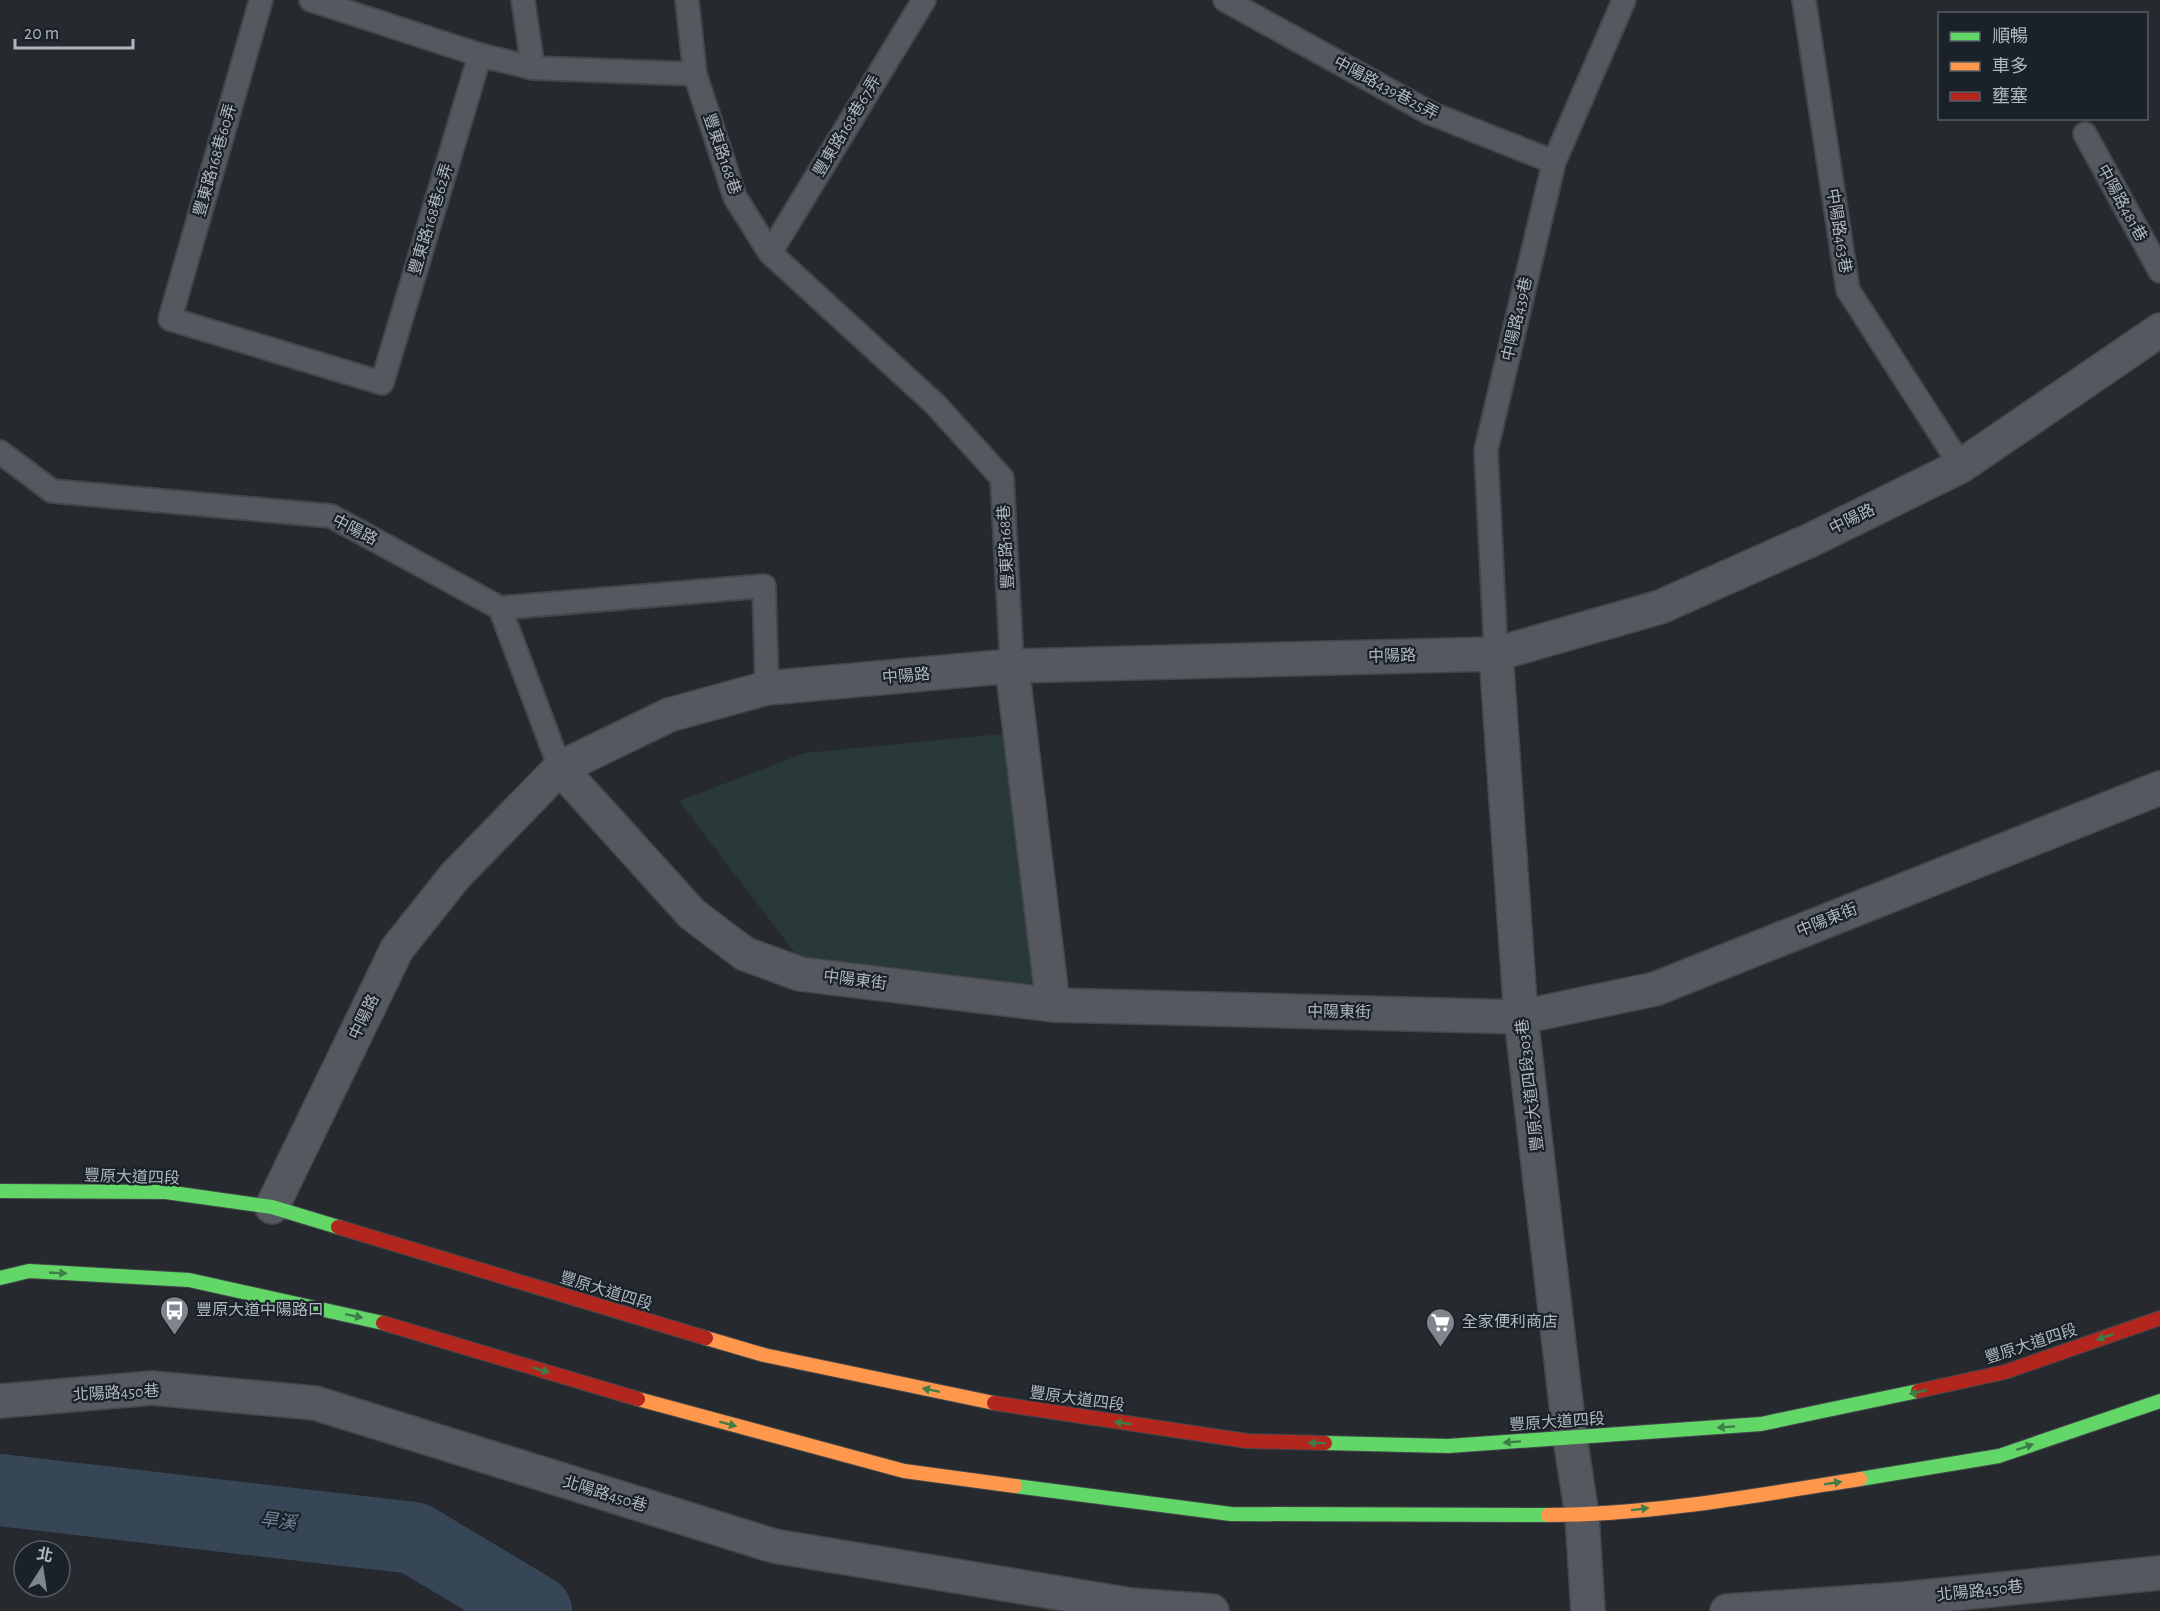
<svg xmlns="http://www.w3.org/2000/svg" width="2160" height="1611" font-family="'Alegreya Sans','Noto Sans TC',sans-serif">
  <style>
    .green { fill: #293838 }
    .lines { fill: none; stroke-linecap: round; stroke-linejoin: round }
    .river { stroke: #374657; stroke-width: 72 }
    .lane-casing { stroke: #43464a; stroke-width: 26 }
    .street-casing { stroke: #43464a; stroke-width: 36 }
    .fast-casing { stroke: #43464a; stroke-width: 16 }
    .slow-casing { stroke: #43464a; stroke-width: 16 }
    .jam-casing { stroke: #43464a; stroke-width: 16 }
    .lane { stroke: #55585e; stroke-width: 22 }
    .street { stroke: #55585e; stroke-width: 33 }
    .fast { stroke: #63d668; stroke-width: 14 }
    .slow { stroke: #ff974d; stroke-width: 14 }
    .jam { stroke: #b3261e; stroke-width: 14 }
    .oneway { fill: #3e7c48 }
    .labels { text-anchor: middle; dominant-baseline: central; stroke-width: 4.5; stroke-linejoin: round; paint-order: stroke }
    .street-label { font-size: 16px; fill: #afb7c1; stroke: #1a2128 }
    .poi-label { font-size: 16px; fill: #afb7c1; stroke: #1a2128; text-anchor: start }
    .water-label { font-size: 18px; font-style: italic; fill: #7389a1; stroke: #1a2128 }
  </style>
  <rect width="100%" height="100%" fill="#262a2f"/>
  <!-- green -->
  <path class="green" d="M1012,733l37,257 -251,-33 -119,-156 126,-48z"/>
  <g class="lines">
    <!-- river -->
    <path class="river" d="M0,1490l414,48 122,73"/>
    <defs>
      <path id="lane" d="M261,0l-91,319 212,64 98,-328
        M311,0l169,55 53,13 162,6
        M523,0l10,68
        M687,0l8,74 40,123 35,56 165,151 67,74 10,188
        M1225,0l205,113 124,49
        M1804,0l44,290 113,176
        M2085,134l75,137
        M770,253l154,-253
        M0,452l52,39 279,25 169,92 60,160
        M500,608l264,-22 3,102
        M1496,654l-10,-204 68,-288 70,-162"/>
      <path id="street" d="M1496,654l25,363 49,421 12,77 6,96
        M1012,666l41,339
        M560,768l132,146 53,40 55,20 253,31 468,12 134,-28 505,-201
        M272,1207l125,-258 58,-73 105,-108 109,-53 98,-27 245,-22 484,-12 164,-47 153,-68 148,-73 199,-136
        M0,1401l152,-13 163,15 459,143 357,59 81,6
        M1727,1611l176,-12 257,-26"/>
      <path id="fast" d="M0,1191l166,1 106,15 66,20
        M0,1278l29,-7 160,9 194,43
        M1325,1443l123,3 313,-22 157,-33
        M1860,1479l139,-23 161,-55
        M1015,1486l216,28 317,1"/>
      <path id="slow" d="M706,1338l58,17 230,48
        M638,1399l266,72 111,15
        M1548,1515c102,0 211,-20 312,-36"/>
      <path id="jam" d="M338,1227l368,111
        M383,1323l255,76
        M1918,1391l87,-19 155,-54
        M994,1403l253,38 78,2"/>
    </defs>
    <!-- lane casing -->
    <use href="#lane" class="lane-casing"/>
    <!-- street casing -->
    <use href="#street" class="street-casing"/>
    <!-- fast casing -->
    <use href="#fast" class="fast-casing"/>
    <!-- slow casing -->
    <use href="#slow" class="slow-casing"/>
    <!-- jam casing -->
    <use href="#jam" class="jam-casing"/>
    <!-- lane -->
    <use href="#lane" class="lane"/>
    <!-- street -->
    <use href="#street" class="street"/>
    <!-- fast -->
    <use href="#fast" class="fast"/>
    <!-- slow -->
    <use href="#slow" class="slow"/>
    <!-- jam -->
    <use href="#jam" class="jam"/>
  </g>
  <!-- one-way arrows -->
  <defs><path id="oneway-solid" d="M-6-.8H1V-3.2L6.5 0L1 3.2V.8H-6Z" transform="scale(1.5)"/></defs>
  <g class="oneway">
    <use href="#oneway-solid" transform="translate(58 1273) rotate(3)"/>
    <use href="#oneway-solid" transform="translate(354 1316) rotate(12)"/>
    <use href="#oneway-solid" transform="translate(2105 1337) rotate(161)"/>
    <use href="#oneway-solid" transform="translate(541 1370) rotate(17)"/>
    <use href="#oneway-solid" transform="translate(931 1390) rotate(-168)"/>
    <use href="#oneway-solid" transform="translate(1918 1392) rotate(167)"/>
    <use href="#oneway-solid" transform="translate(1123 1423) rotate(-172)"/>
    <use href="#oneway-solid" transform="translate(728 1424) rotate(15)"/>
    <use href="#oneway-solid" transform="translate(1726 1427) rotate(176)"/>
    <use href="#oneway-solid" transform="translate(1512 1442) rotate(176)"/>
    <use href="#oneway-solid" transform="translate(1317 1443) rotate(-179)"/>
    <use href="#oneway-solid" transform="translate(2025 1447) rotate(-19)"/>
    <use href="#oneway-solid" transform="translate(1833 1483) rotate(-9)"/>
    <use href="#oneway-solid" transform="translate(1640 1509) rotate(-7)"/>
  </g>
  <!-- icons -->
  <defs>
    <symbol id="bus-pin" viewBox="-11 -11 22 30"><path d="M0 17L-7.5 6A9.5 9.5 0 1 1 7.5 6Z" fill="#7f868e" stroke="#1a2128"/><path d="M-5-6H5V4H4V6H2V4H-2V6H-4V4H-5ZM-3.5-4V0h7V-4ZM-3.5 1.2v1.5H-2V1.2ZM2 1.2v1.5H3.5V1.2Z" fill="#fff"/></symbol>
    <symbol id="supermarket-pin" viewBox="-11 -11 22 30"><path d="M0 17L-7.5 6A9.5 9.5 0 1 1 7.5 6Z" fill="#7f868e" stroke="#1a2128"/><path d="M-6-5.5h2.5l.6 2H6L4.5 2H-2.5L-4.4-4H-6ZM-1.5 3.2a1.3 1.3 0 1 0 .1 0ZM3 3.2a1.3 1.3 0 1 0 .1 0Z" fill="#fff"/></symbol>
  </defs>
  <g fill-rule="evenodd">
    <use href="#bus-pin" x="158" y="1294" width="33" height="45"/>
    <use href="#supermarket-pin" x="1424" y="1306" width="33" height="45"/>
  </g>
  <g class="labels">
    <!-- street labels -->
    <g class="street-label">
      <text transform="translate(1386 88) rotate(28)">中陽路439巷25弄</text>
      <text transform="translate(847 126) rotate(-59)">豐東路168巷67弄</text>
      <text transform="translate(722 154) rotate(71)">豐東路168巷</text>
      <text transform="translate(215 160) rotate(-74)">豐東路168巷60弄</text>
      <text transform="translate(2122 203) rotate(61)">中陽路481巷</text>
      <text transform="translate(431 219) rotate(-73)">豐東路168巷62弄</text>
      <text transform="translate(1839 231) rotate(81)">中陽路463巷</text>
      <text transform="translate(1517 319) rotate(-77)">中陽路439巷</text>
      <text transform="translate(1852 519) rotate(-26)">中陽路</text>
      <text transform="translate(355 530) rotate(27)">中陽路</text>
      <text transform="translate(1006 547) rotate(-93)">豐東路168巷</text>
      <text transform="translate(1392 656) rotate(-2)">中陽路</text>
      <text transform="translate(906 676) rotate(-5)">中陽路</text>
      <text transform="translate(1827 920) rotate(-22)">中陽東街</text>
      <text transform="translate(855 980) rotate(7)">中陽東街</text>
      <text transform="translate(1339 1012) rotate(1)">中陽東街</text>
      <text transform="translate(364 1017) rotate(-64)">中陽路</text>
      <text transform="translate(1530 1085) rotate(-97)">豐原大道四段303巷</text>
      <text transform="translate(132 1177) rotate(2)">豐原大道四段</text>
      <text transform="translate(606 1291) rotate(17)">豐原大道四段</text>
      <text transform="translate(2031 1344) rotate(-18)">豐原大道四段</text>
      <text transform="translate(116 1393) rotate(-3)">北陽路450巷</text>
      <text transform="translate(1077 1399) rotate(8)">豐原大道四段</text>
      <text transform="translate(1557 1422) rotate(-4)">豐原大道四段</text>
      <text transform="translate(605 1494) rotate(17)">北陽路450巷</text>
      <text transform="translate(1980 1591) rotate(-6)">北陽路450巷</text>
    </g>
    <!-- poi labels -->
    <g class="poi-label">
      <text x="196" y="1310">豐原大道中陽路口</text>
      <text x="1462" y="1322">全家便利商店</text>
    </g>
    <!-- water labels -->
    <g class="water-label">
      <text transform="translate(278 1522) rotate(7)">旱溪</text>
    </g>
  </g>
  <!-- legend -->
  <rect x="1938" y="12" width="210" height="108" fill="#1a2128" stroke="#565d65" stroke-width="1.5"/>
  <rect x="1950" y="32" width="30" height="9" fill="#63d668" stroke="#565d65" stroke-width="1.5"/>
  <text x="1992" y="42" font-size="18" fill="#afb7c1">順暢</text>
  <rect x="1950" y="62" width="30" height="9" fill="#ff974d" stroke="#565d65" stroke-width="1.5"/>
  <text x="1992" y="72" font-size="18" fill="#afb7c1">車多</text>
  <rect x="1950" y="92" width="30" height="9" fill="#b3261e" stroke="#565d65" stroke-width="1.5"/>
  <text x="1992" y="102" font-size="18" fill="#afb7c1">壅塞</text>
  <!-- north arrow -->
  <g transform="translate(42 1569) rotate(12)"><circle r="28" fill="#1a2128" stroke="#565d65" stroke-width="1.5"/>
  <path d="M0-4.5L10 22L0 15L-10 22Z" fill="#7f868e"/>
  <text y="-9" font-size="16" font-weight="bold" text-anchor="middle" fill="#afb7c1">北</text>
  </g>
  <!-- scale -->
  <path d="M15 39v9h118v-9" fill="none" stroke="#afb7c1" stroke-width="3"/>
  <text x="24" y="39" font-size="18" fill="#afb7c1" stroke="#1a2128" stroke-width="4.5" paint-order="stroke">20 m</text>
</svg>
